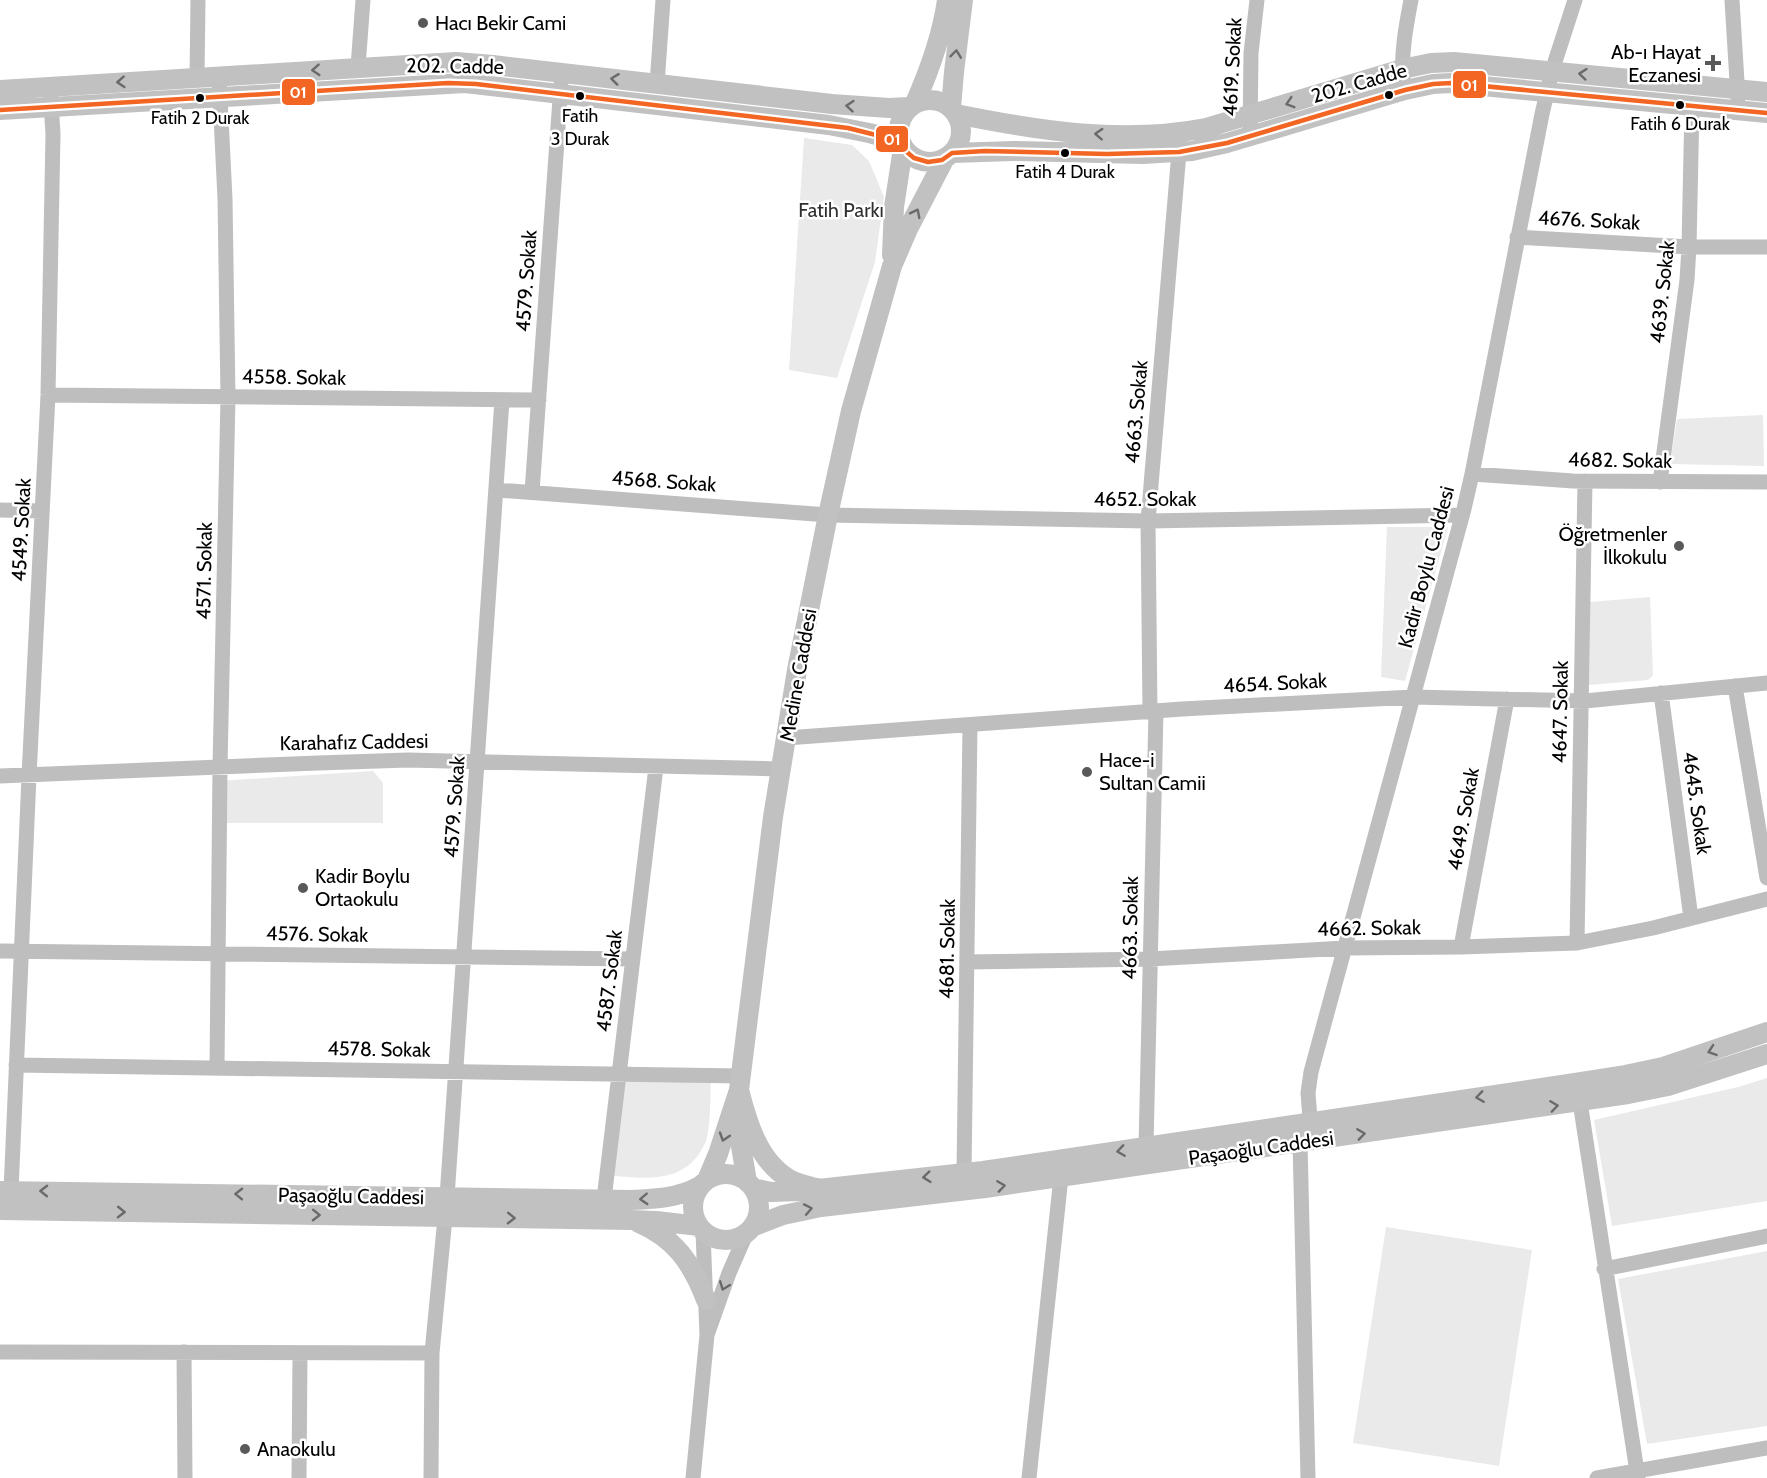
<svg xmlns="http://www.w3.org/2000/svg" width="1767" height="1478" font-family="Cabin,sans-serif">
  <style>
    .green { fill: #eaeaea }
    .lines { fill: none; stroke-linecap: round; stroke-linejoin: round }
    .street { stroke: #bebebe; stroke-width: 15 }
    .secondary { stroke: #c1c1c1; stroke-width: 20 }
    .bus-1-casing { stroke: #fff; stroke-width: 9 }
    .bus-1 { stroke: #f26522; stroke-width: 4.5 }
    .oneway { stroke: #6a6a6a }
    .oneway2 { stroke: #686868 }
    .poi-dot { fill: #595959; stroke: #fff; stroke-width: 2 }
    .bus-dot { fill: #000; stroke: #fff; stroke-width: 2 }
    .labels { text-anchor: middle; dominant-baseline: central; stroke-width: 5; stroke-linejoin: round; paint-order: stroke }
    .bus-label { font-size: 18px; fill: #000; stroke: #fff }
    .poi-label { font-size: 20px; fill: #000; stroke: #fff; text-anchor: start }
    .street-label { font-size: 20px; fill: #000; stroke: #fff }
    .park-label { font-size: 20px; fill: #2f2f2f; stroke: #fff }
    .line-badge { stroke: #fff; stroke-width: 2 }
    .badge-label { font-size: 16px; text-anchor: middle; font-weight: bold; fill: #fff }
  </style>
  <rect width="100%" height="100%" fill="#fff"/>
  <!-- green -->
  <path class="green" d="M804,138l48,7 17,16 15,36 -9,65 -38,116 -48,-8z
    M1763,415l1,51 -94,-2 7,-45z
    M1387,527h61l-43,154 -24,-4z
    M1650,597l3,78 -5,5 -59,5 1,-83z
    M373,771l10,12v40h-160l-4,-42z
    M624,1077h87c-1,19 0,42 -4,60 -1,6 -5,12 -8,17 -20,29 -55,24 -85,22z
    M1767,1078v123l-155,25 -18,-106 144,-33z
    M1386,1227l146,23 -33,216 -146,-23z
    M1767,1251v175l-120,18 -29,-165z"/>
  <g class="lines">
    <!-- street -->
    <path class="street" d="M1732,0l6,98
      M358,67l5,-67
      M197,78l1,-78
      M1403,79c-2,-27 3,-53 8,-79
      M657,84l6,-84
      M1250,136l1,-83 6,-53
      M1517,237l172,10h78
      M48,395l491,5
      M1472,474l101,7 194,1
      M1660,482l27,-202 2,-33 3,-141
      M497,490l331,25 320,6 314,-6
      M532,492l29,-407
      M0,510l42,1
      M1735,686l32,192
      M1661,693l30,225
      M1150,712l-2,-191 31,-369
      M786,738l396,-29 231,-12 172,4 182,-18
      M0,776l318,-13 90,-3 373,9
      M1577,943l8,-462
      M1461,947l46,-248
      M0,951l633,8
      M967,962l183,-3 195,-11 116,-1 116,-4 76,-15 114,-29
      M16,1065l725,11
      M217,1068l3,-301 8,-370 -3,-198 -6,-123
      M1580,1102l58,376
      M1311,1131l-3,-38 3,-21 153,-563 8,-35 70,-360 10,-43 23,-71
      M1300,1142l8,336
      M1146,1147l10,-436
      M964,1173l6,-448
      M11,1191l18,-415 19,-381 5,-261 -3,-47
      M604,1199l52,-432
      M703,1231l4,104 22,-62 18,-41
      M1604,1269l163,-33
      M0,1352l432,1
      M184,1352l1,126
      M299,1478l1,-125
      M431,1478l1,-125 15,-156 55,-797
      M693,1478l14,-143
      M1029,1478l32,-301
      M1597,1478l170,-30"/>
    <!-- secondary -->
    <path class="secondary" d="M0,90l456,-28 37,3 339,39 57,4 19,-1
      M899 131a31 31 0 1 1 62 0a31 31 0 1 1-62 0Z
      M915,103c15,-34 27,-67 32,-103
      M951,108l3,-36 9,-72
      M0,110l465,-27 364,42 40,8 31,8
      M956,114c83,17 167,30 250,14l196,-59 29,-6 23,-1 313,30
      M952,153l62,-2 129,3 49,-3 35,-8 178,-53 28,-6 18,-1 316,30
      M892,255l2,-48 9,-59
      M693 1207a33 33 0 1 1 66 0a33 33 0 1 1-66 0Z
      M707,1180l11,-26 21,-64 2,56 6,36
      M753,1188l18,4 29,-1 183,-20 592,-88 50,-8 38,-8 104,-35
      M820,1189c-11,-3 -22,-5 -31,-10 -31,-18 -42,-58 -50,-89l34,-273 24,-147 31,-155 23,-104 41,-145 16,-37 37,-71
      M0,1191l631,9c25,-1 47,-2 69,-14
      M0,1210l631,10 25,1 43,5
      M637,1222c38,16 55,41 69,78
      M752,1227l31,-12 38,-8 164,-19 643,-94 40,-8 99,-32"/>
    <defs>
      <path id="bus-1" d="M0,110l448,-27 28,1 372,44 52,13 8,12 6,5 14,4 14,-2 10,-7 33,-2 122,3 72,-2 48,-9 178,-53 28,-6 18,-1 316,30"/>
    </defs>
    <!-- bus-1 casing -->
    <use href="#bus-1" class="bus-1-casing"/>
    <!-- bus-1 -->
    <use href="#bus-1" class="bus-1"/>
  </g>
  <!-- one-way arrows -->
  <defs><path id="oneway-chevron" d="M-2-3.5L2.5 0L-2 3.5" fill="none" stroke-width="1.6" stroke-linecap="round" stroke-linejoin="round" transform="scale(1.5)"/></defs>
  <g class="oneway">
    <use href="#oneway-chevron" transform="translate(956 54) rotate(-83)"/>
    <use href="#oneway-chevron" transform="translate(316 70) rotate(176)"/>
    <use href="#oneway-chevron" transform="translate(1583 74) rotate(-174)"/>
    <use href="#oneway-chevron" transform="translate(615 79) rotate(-173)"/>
    <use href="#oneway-chevron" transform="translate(121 82) rotate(176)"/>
    <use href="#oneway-chevron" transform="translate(1290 103) rotate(163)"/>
    <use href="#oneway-chevron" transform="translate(850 106) rotate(-175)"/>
    <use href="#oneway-chevron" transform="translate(1099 134) rotate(-177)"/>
    <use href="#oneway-chevron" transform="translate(916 213) rotate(-63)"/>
    <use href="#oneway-chevron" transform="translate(1712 1051) rotate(161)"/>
    <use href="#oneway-chevron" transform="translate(1480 1097) rotate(172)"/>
    <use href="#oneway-chevron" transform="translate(1554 1106) rotate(-8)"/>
    <use href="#oneway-chevron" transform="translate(1361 1134) rotate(-8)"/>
    <use href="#oneway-chevron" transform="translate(724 1137) rotate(108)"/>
    <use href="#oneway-chevron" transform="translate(1121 1151) rotate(172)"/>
    <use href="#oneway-chevron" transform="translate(927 1177) rotate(174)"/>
    <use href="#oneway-chevron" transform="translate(1001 1186) rotate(-8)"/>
    <use href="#oneway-chevron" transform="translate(44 1191) rotate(-179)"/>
    <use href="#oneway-chevron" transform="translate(239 1194) rotate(-179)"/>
    <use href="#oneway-chevron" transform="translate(644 1199) rotate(177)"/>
    <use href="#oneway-chevron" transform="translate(808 1209) rotate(-11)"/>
    <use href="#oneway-chevron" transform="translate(121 1212) rotate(1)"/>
    <use href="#oneway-chevron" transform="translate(316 1215) rotate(1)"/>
    <use href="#oneway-chevron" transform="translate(511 1218) rotate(1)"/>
  </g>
  <use class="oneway2" href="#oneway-chevron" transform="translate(724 1286) rotate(111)"/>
  <!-- markers -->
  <g class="poi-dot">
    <circle cx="423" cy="23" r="6"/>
    <path d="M1710 54h6v6h6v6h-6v6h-6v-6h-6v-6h6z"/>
    <circle cx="1679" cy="546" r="6"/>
    <circle cx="1087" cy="772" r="6"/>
    <circle cx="303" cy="888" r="6"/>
    <circle cx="245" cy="1449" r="6"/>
  </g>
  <g class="bus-dot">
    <circle cx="1389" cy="95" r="5"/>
    <circle cx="580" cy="96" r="5"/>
    <circle cx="200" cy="98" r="5"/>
    <circle cx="1680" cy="105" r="5"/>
    <circle cx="1065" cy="153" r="5"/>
  </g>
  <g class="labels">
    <!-- bus labels -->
    <g class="bus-label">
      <text x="580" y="116">Fatih<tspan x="580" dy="23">3 Durak</tspan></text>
      <text x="200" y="118">Fatih 2 Durak</text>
      <text x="1680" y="124">Fatih 6 Durak</text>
      <text x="1065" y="172">Fatih 4 Durak</text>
    </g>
    <!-- poi labels -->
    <g class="poi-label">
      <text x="435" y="23">Hacı Bekir Cami</text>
      <text x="1701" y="52" text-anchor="end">Ab-ı Hayat<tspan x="1701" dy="23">Eczanesi</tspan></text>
      <text x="1667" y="534" text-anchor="end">Öğretmenler<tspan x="1667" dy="23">İlkokulu</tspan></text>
      <text x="1099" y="760">Hace-i<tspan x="1099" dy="23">Sultan Camii</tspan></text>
      <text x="315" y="876">Kadir Boylu<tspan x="315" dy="23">Ortaokulu</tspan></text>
      <text x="257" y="1449">Anaokulu</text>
    </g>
    <!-- street labels -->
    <g class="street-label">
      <text transform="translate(455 66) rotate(1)">202. Cadde</text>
      <text transform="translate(1232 67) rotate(-87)">4619. Sokak</text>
      <text transform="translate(1359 83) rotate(-16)">202. Cadde</text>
      <text transform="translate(1589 220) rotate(3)">4676. Sokak</text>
      <text transform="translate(526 281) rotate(-86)">4579. Sokak</text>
      <text transform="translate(1662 292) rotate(-84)">4639. Sokak</text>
      <text transform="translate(294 377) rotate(1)">4558. Sokak</text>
      <text transform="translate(1136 412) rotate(-85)">4663. Sokak</text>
      <text transform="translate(1620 460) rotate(1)">4682. Sokak</text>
      <text transform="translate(664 481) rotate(4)">4568. Sokak</text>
      <text x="1145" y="499">4652. Sokak</text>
      <text transform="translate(21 530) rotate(-87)">4549. Sokak</text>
      <text transform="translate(1426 567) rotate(-75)">Kadir Boylu Caddesi</text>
      <text transform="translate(204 571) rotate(-89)">4571. Sokak</text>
      <text transform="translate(798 675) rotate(-80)">Medine Caddesi</text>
      <text transform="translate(1275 683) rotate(-3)">4654. Sokak</text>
      <text transform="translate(1560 712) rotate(-89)">4647. Sokak</text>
      <text transform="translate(354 742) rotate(-1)">Karahafız Caddesi</text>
      <text transform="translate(1697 803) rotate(82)">4645. Sokak</text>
      <text transform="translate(454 807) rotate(-86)">4579. Sokak</text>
      <text transform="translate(1463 819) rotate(-80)">4649. Sokak</text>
      <text transform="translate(1130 928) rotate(-89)">4663. Sokak</text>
      <text transform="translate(1369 928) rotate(-1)">4662. Sokak</text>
      <text transform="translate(317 934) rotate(1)">4576. Sokak</text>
      <text transform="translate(947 949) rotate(-89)">4681. Sokak</text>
      <text transform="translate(609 981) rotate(-83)">4587. Sokak</text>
      <text transform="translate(379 1049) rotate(1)">4578. Sokak</text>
      <text transform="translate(1261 1148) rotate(-8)">Paşaoğlu Caddesi</text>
      <text transform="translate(351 1196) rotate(1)">Paşaoğlu Caddesi</text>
    </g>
    <!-- park labels -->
    <g class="park-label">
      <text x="841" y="210">Fatih Parkı</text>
    </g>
  </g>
  <g class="line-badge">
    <rect x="1452" y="70" width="35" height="29" rx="6" fill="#f26522"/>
    <rect x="281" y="78" width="35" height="28" rx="6" fill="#f26522"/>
    <rect x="875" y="125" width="34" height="28" rx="6" fill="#f26522"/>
  </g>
  <g class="badge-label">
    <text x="1469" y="91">01</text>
    <text x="298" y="98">01</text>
    <text x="892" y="145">01</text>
  </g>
</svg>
